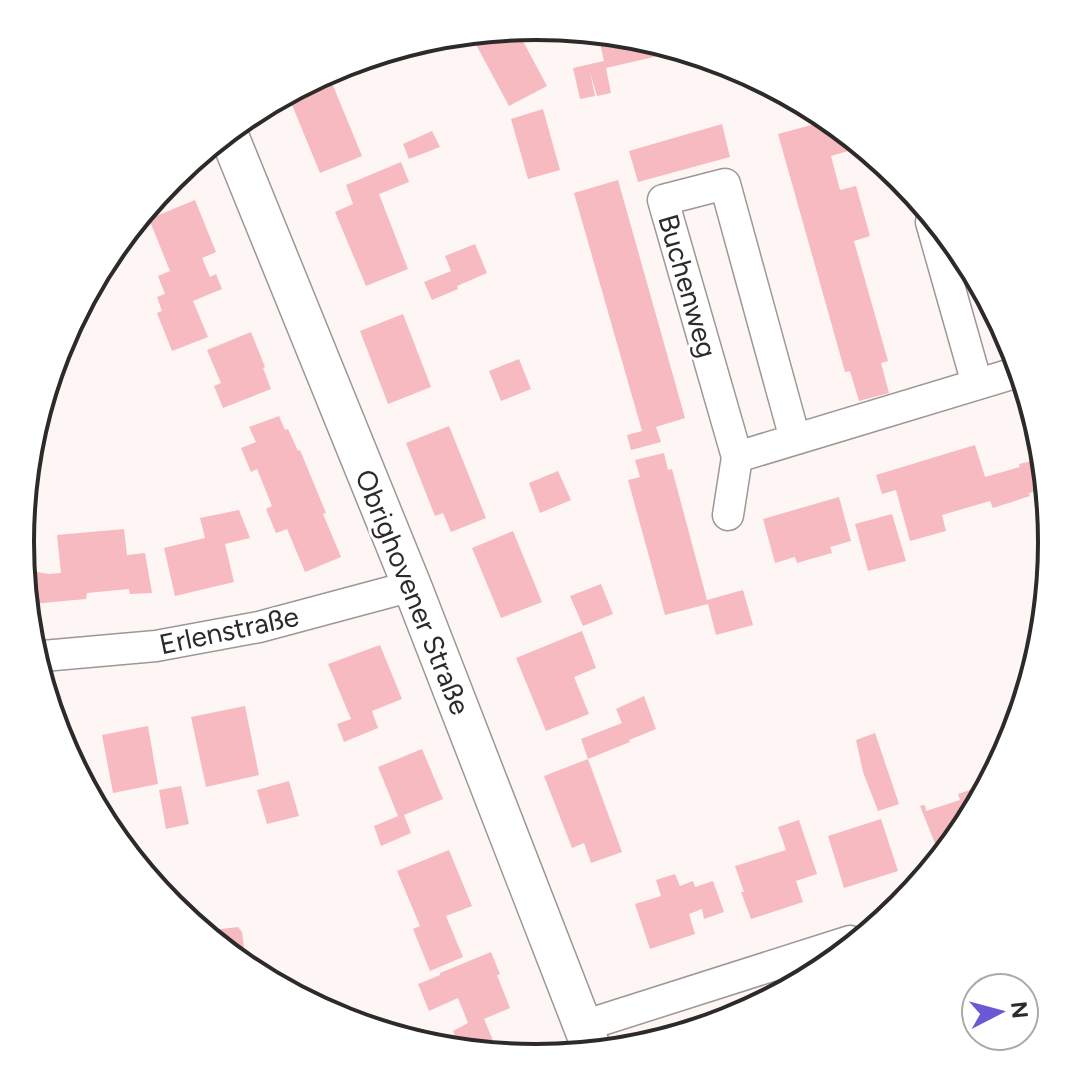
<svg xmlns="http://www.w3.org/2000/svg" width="1072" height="1084" font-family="Figtree,sans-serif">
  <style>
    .building { fill: #f6bac0 }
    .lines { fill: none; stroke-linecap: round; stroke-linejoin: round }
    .minor-casing { stroke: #9d9795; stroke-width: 33 }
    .tertiary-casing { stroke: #9d9795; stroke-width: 41 }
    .minor { stroke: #fff; stroke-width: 30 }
    .tertiary { stroke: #fff; stroke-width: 38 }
    .labels { text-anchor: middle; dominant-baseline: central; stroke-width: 6; stroke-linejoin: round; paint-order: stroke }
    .street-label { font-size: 28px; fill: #2d2a2a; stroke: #fff }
    .rim { fill: none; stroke: #2d2a2a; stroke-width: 4 }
  </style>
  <rect width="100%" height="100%" fill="#fdf6f4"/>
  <!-- building -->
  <path class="building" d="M517,30l30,56 -38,20 -36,-67z
    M599,39l33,6 39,8 -65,15 5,25 -14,3 -7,-24 5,24 -15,3 -7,-31 31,-7z
    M332,83l30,73 -42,17 -30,-73z
    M543,109l17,61 -32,9 -17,-60z
    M819,123l26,17 3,11 -17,5 9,34 16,-4 14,50 -16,5 34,120 -7,2 8,30 -30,8 -9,-30 -5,1 -67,-238z
    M722,124l8,33 -92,25 -9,-31z
    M432,131l8,16 -31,12 -6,-15z
    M401,162l8,20 -30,12 29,75 -42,17 -31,-74 18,-8 -7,-19z
    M618,180l67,238 -29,9 5,15 -30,8 -4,-15 15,-4 -68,-238z
    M195,200l21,52 -14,6 8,19 6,-3 6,15 -29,12 15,36 -36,14 -15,-38 5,-2 -5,-14 8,-3 -7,-18 12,-5 -21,-52z
    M475,244l12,29 -30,13 1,3 -26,11 -8,-18 27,-11 -6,-15z
    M403,314l28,73 -43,17 -28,-73z
    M251,332l14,35 -2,1 8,21 -48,19 -9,-22 7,-3 -14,-33z
    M519,359l12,30 -30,12 -12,-30z
    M279,416l6,14 3,-1 10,22 2,-1 26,63 -3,1 18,43 -36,15 -18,-43 -11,4 -10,-24 6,-3 -15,-37 -6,3 -10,-24 15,-6 -7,-15z
    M449,426l37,92 -35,14 -8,-19 -8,3 -29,-73z
    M975,445l10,32 35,-10 -1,-3 17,-4 6,30 -13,3 1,3 -37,12 -3,-7 -48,14 4,16 -36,10 -14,-51 -14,4 -6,-19z
    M664,453l4,17 4,-1 35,131 36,-10 10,35 -37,10 -8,-31 -43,11 -37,-135 12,-3 -5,-17z
    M558,471l13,29 -31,13 -11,-30z
    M839,497l12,44 -21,6 2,6 -18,5 -17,5 -2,-6 -20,6 -12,-44z
    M239,510l11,28 -25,6 9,38 -59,14 -11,-48 41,-10 -5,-20z
    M892,514l14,47 -38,10 -13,-47z
    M124,529l3,26 18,-2 7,40 -22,1 -1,-5 -42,4 -1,6 -54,5 -3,-19 2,-14 18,3 12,-1 -4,-38z
    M513,531l29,71 -41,16 -29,-70z
    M601,584l12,30 -30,12 -13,-30z
    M582,631l14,37 -22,9 15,37 -43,17 -30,-73z
    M380,645l22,54 -30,12 6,17 -34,14 -7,-18 14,-5 -23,-55z
    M644,696l12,33 -27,11 1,2 -42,17 -7,-20 41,-16 -6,-14z
    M245,706l14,69 -53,12 -15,-70z
    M148,726l10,58 -45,9 -11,-58z
    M875,733l24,71 -21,7 -15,-39 -7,-32z
    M422,749l21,50 -39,16 7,18 -30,13 -7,-20 24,-10 -20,-49z
    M588,759l34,93 -31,11 -7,-20 -12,5 -28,-72z
    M289,781l10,35 -32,8 -10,-34z
    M181,786l8,38 -23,5 -7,-39z
    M982,786l-2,3 -42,62 -18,-45 5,-1 1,6 34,-11 -2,-6z
    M881,819l17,52 -54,17 -16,-52z
    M799,820l18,54 -21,7 7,21 -52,17 -10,-27h3l-9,-26 51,-16 -8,-23z
    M449,850l23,56 -26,10 17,41 -33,14 -17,-42 7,-3 -23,-55z
    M675,874l5,12 13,-5 2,6 18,-6 11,31 -20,7 -2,-10 -13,5 6,20 -45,15 -15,-45 26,-8 -5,-16z
    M238,927l4,5 3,24 -35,-23 3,-3z
    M491,952l9,22 -3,1 13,33 -26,11 13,31 -39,-7 -5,-12 15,-8 -10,-25 -29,13 -11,-27 22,-9v-2z"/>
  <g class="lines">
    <defs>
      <path id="minor" d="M931,222l46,162
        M737,457l281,-85
        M728,515l9,-58 -74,-257 62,-16 70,255
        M43,656l113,-10 103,-19 153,-41
        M583,1026l267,-85"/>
      <path id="tertiary" d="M230,138l182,448 179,461"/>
    </defs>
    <!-- minor casing -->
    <use href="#minor" class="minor-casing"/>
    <!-- tertiary casing -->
    <use href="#tertiary" class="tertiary-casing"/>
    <!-- minor -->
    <use href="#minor" class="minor"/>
    <!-- tertiary -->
    <use href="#tertiary" class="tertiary"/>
  </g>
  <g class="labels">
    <!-- street labels -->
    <g class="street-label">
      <text transform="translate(688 286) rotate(74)">Buchenweg</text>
      <text transform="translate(413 592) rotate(68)">Obrighovener Straße</text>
      <text transform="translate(229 630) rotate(-12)">Erlenstraße</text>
    </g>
  </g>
  <!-- crop -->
  <path d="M0 0H1072V1084H0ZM34 542a502 502 0 1 1 1004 0a502 502 0 1 1-1004 0Z" fill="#fff" fill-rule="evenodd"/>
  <path class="rim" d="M34 542a502 502 0 1 1 1004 0a502 502 0 1 1-1004 0Z"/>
  <!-- north arrow -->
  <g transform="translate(1000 1012) rotate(84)"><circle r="38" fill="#ffffff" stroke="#abaaaa" stroke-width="2"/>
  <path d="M0-6L14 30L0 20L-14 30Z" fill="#6a59d3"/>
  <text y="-12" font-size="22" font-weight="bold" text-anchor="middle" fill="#2d2a2a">N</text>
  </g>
</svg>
